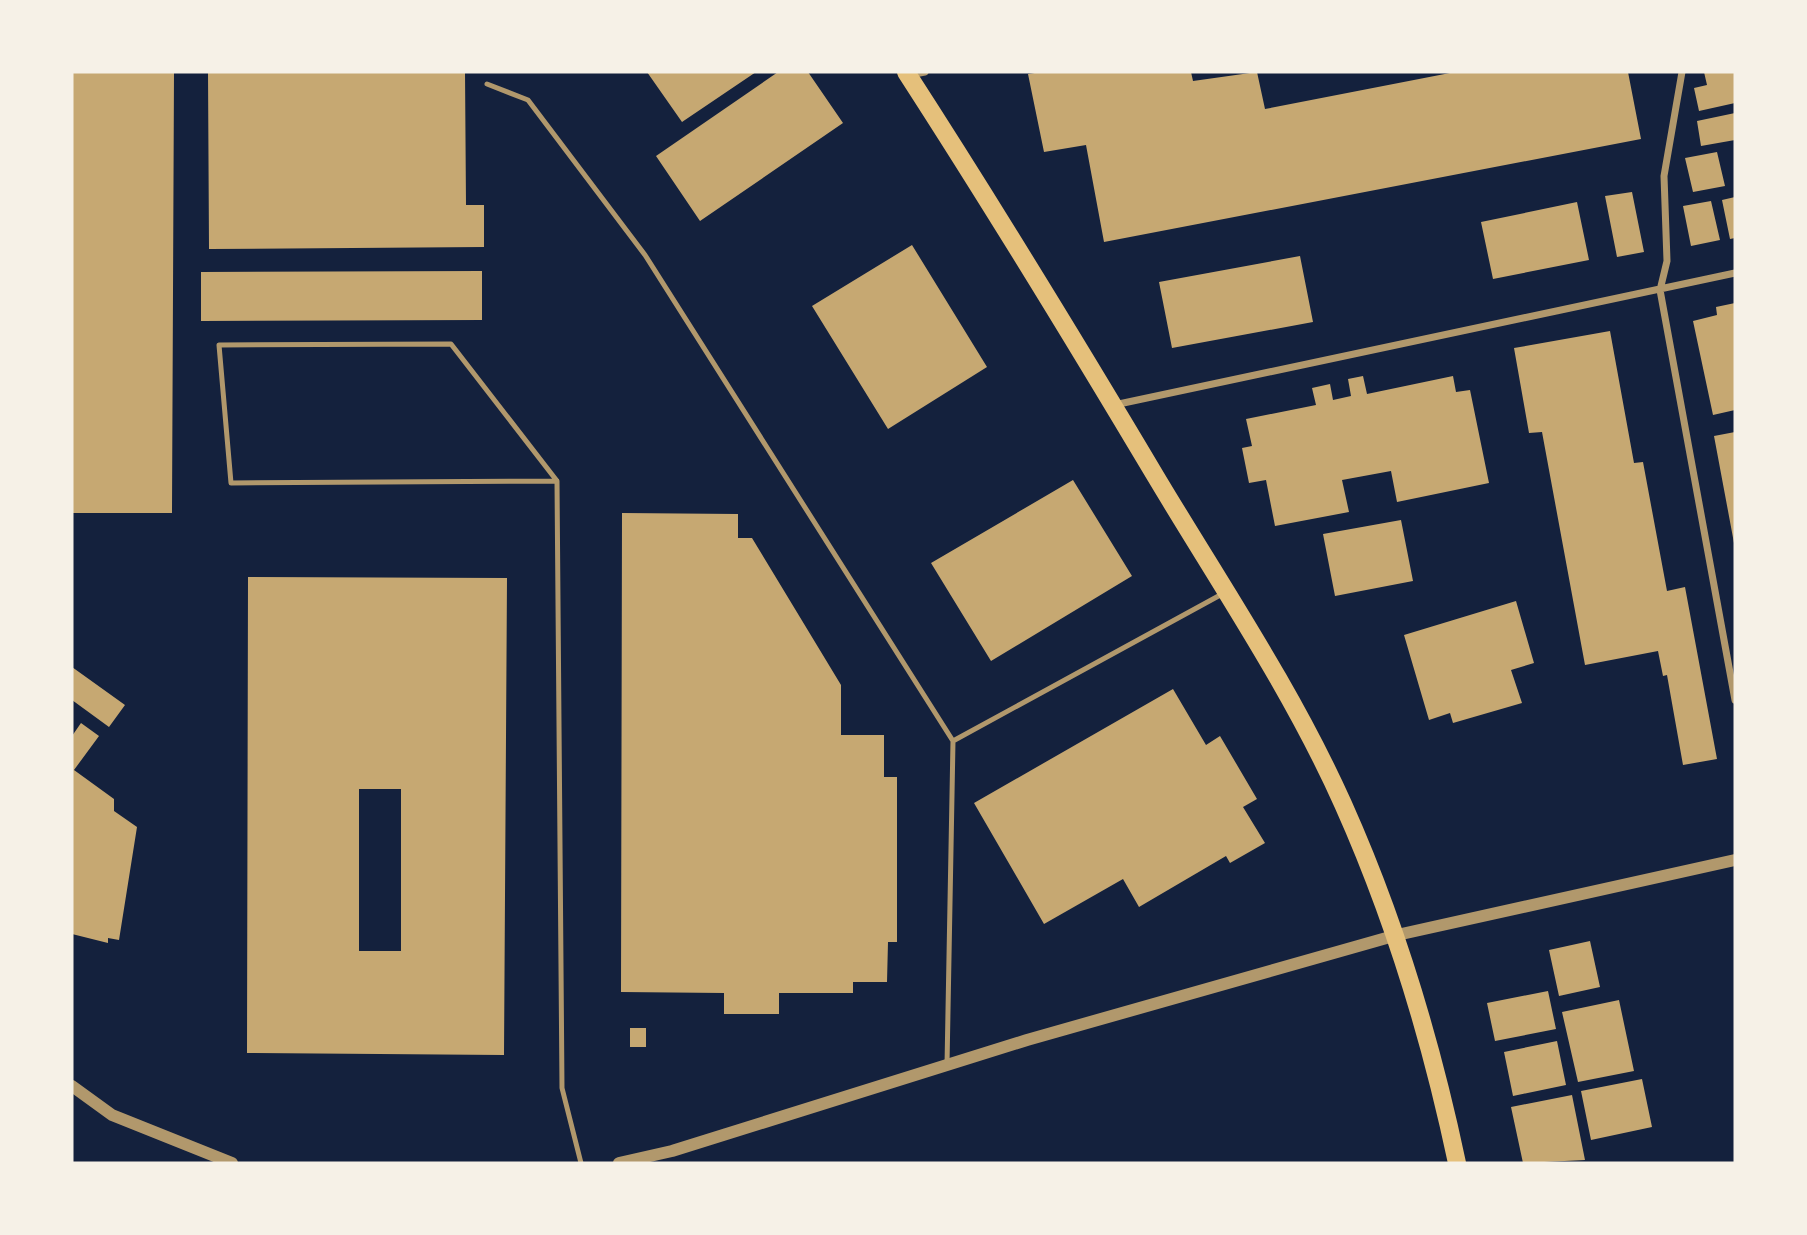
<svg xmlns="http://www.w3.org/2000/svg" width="1807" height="1235" font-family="'Exo 2',sans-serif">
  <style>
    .building { fill: #c6a872; fill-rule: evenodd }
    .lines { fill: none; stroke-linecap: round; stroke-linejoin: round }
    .service { stroke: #b1986c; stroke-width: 5 }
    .minor { stroke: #b1986c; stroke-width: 7 }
    .tertiary { stroke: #b1986c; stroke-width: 12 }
    .primary { stroke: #e5c07b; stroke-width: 18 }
  </style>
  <rect width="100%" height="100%" fill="#14213d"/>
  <!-- building -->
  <path class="building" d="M72,72h102l-2,441h-100z
    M208,72h257l1,133h18v42l-275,2z
    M647,72h109l-74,50z
    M778,72h30l35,51 -143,98 -44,-65z
    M1041,72h150l2,9 64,-9 8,37 190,-37h173l13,67 -537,103 -18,-97 -42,7 -16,-78z
    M1704,72h31v31l-36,8 -5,-23 13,-3z
    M1735,113v27l-34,6 -4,-25z
    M1717,152l8,34 -32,6 -8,-34z
    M1632,192l12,60 -27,5 -12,-61z
    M1735,197v41l-5,1 -8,-39z
    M1711,201l9,39 -29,6 -8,-40z
    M1577,202l12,58 -96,19 -12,-57z
    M912,245l75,122 -99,62 -76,-123z
    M1300,256l13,66 -141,26 -13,-66z
    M482,271v49l-281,1v-49z
    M1735,303v107l-22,5 -20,-94 24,-6 -1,-8z
    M1610,331l24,132 9,-1 24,129 18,-4 32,172 -34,6 -16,-90 -4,1 -5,-25 -73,14 -43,-233 -13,1 -15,-85z
    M1363,376l4,18 86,-18 3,16 14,-2 19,93 -92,19 -6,-31 -49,9 7,32 -74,14 -9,-46 -17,3 -7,-35 10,-2 -6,-27 70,-14 -4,-17 18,-4 3,16 18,-4 -3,-17z
    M1735,432v111h-1l-20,-107z
    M1073,480l59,96 -141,85 -60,-98z
    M622,513l116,1v24h14l89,147v50h43v42h13v165h-9l-1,40h-34v11h-74v21h-55v-21l-103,-1z
    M1401,520l12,61 -78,15 -12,-62z
    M248,577l259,1 -3,477 -257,-2zM359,789h42v162h-42z
    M1516,601l18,62 -23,7 11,33 -69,20 -3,-10 -21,7 -25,-85z
    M72,667l53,38 -16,22 -37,-27z
    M1173,689l33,56 14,-9 37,63 -14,8 22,36 -35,20 -4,-7 -87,51 -16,-28 -79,45 -70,-121z
    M81,723l18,13 -25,34 40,29v12l23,16 -18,113 -11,-2v5l-36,-9v-198z
    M1590,941l10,46 -41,9 -10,-46z
    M1548,991l8,38 -61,12 -8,-38z
    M1619,1000l15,71 -56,11 -16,-70z
    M630,1028h16v19h-16z
    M1557,1041l9,44 -53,11 -9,-44z
    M1642,1079l10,48 -61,13 -10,-49z
    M1572,1095l13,65 -62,3 -12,-56z"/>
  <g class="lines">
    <!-- service -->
    <path class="service" d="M487,84l41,16 117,155 308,486 -6,324
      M557,481l-326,2 -12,-138 232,-1 106,137 5,607 19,75
      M953,741l271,-148"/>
    <!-- minor -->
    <path class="minor" d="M1682,72l-18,104 3,85 -7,29 75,410
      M909,75l16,-3
      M1114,405l621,-132"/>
    <!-- tertiary -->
    <path class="tertiary" d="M72,1086l40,29 120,48
      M619,1163l53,-12 355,-111 370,-105 338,-75"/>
    <!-- primary -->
    <path class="primary" d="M906,72c86,133 169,269 250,405 64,107 136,213 187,327 52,116 88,236 114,359"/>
  </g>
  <!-- border -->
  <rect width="1807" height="1235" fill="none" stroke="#f6f1e7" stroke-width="147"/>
</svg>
